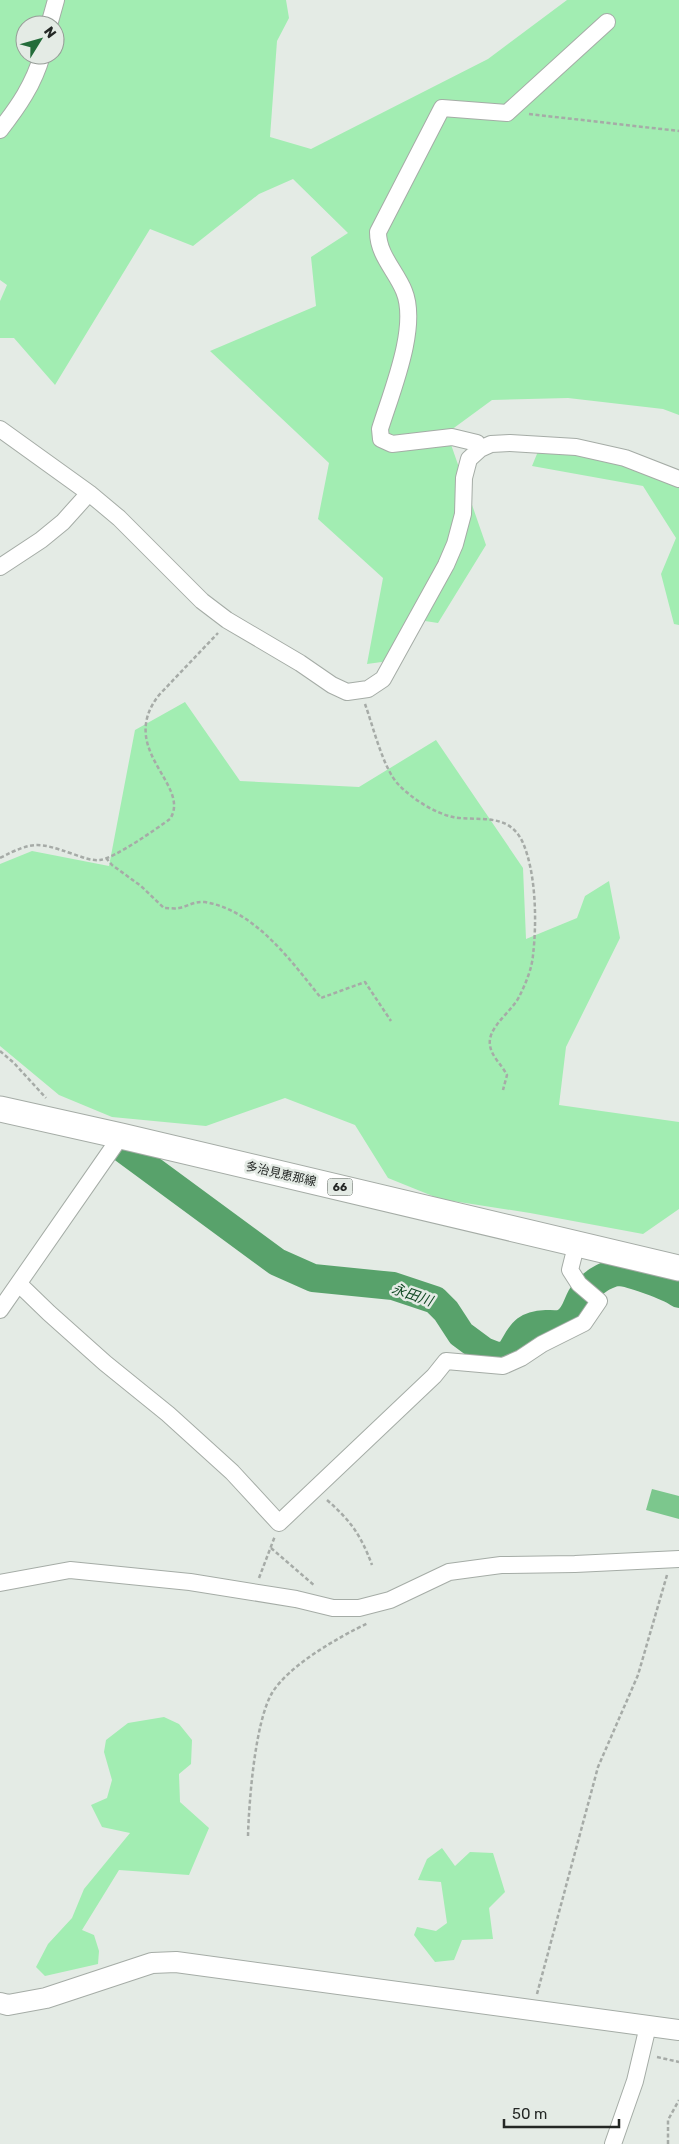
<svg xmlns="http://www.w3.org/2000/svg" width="679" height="2144" font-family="Rubik,'Noto Sans JP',sans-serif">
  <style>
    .green { fill: #a2edb2; fill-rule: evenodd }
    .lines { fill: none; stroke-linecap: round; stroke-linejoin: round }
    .river { stroke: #58a26b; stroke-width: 28 }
    .building { fill: #7cc78d }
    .minor-casing { stroke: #a5aca6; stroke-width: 18 }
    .tertiary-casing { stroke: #a5aca6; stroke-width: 22 }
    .primary-casing { stroke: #a5aca6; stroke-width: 27 }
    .path { stroke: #a6aba7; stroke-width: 2.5; stroke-dasharray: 4 2.5; stroke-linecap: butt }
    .minor { stroke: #fff; stroke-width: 16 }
    .tertiary { stroke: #fff; stroke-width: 20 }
    .primary { stroke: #fff; stroke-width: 25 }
    .labels { text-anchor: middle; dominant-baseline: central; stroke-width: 5; stroke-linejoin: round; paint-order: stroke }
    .shield { fill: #e4ebe5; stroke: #5e625f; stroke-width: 1 }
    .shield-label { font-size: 11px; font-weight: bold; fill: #242725 }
    .street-label { font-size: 12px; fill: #242725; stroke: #e4ebe5 }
    .water-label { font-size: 14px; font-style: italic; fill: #114924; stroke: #e4ebe5 }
  </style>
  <rect width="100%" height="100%" fill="#e4ebe5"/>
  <!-- green -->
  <path class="green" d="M0,0h286l3,18 -12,23 -7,96 41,12 177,-90 79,-59h112v415l-16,-6 -95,-11 -76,2 -45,33 39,112 -48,78 -26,-4 -23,42 -22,3 16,-86 -65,-59 11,-56 -119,-112 106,-45 -5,-49 37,-24 -55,-54 -34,15 -66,52 -43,-17 -95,156 -41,-47h-14v-37l7,-16 -7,-5zM25,25h30v30h-30z
    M539,449l65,8 75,28v140l-5,-1 -13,-50 15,-36 -33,-52 -111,-20z
    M185,702l55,79 119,6 77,-47 87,128 3,71 51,-21 8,-22 24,-15 11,57 -54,109 -7,58 120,17v87l-36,25 -113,-21 -90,-14 -52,-21 -33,-53 -70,-27 -79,28 -94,-9 -53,-22 -59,-49v-182l32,-13 77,15 26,-136z
    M164,1717l15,7 13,16 -1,24 -12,10 1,28 29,26 -20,47 -70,-5 -37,60 12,5 5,16 -1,13 -53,12 -9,-9 12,-23 24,-26 12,-29 46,-56 -28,-6 -11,-22 16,-7 5,-18 -8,-28 2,-12 22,-17z
    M442,1848l13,18 15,-14 23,1 12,39 -16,16 4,31 -31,1 -8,20 -19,2 -21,-27 3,-8 19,4 11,-8 -6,-41 -23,-2 9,-21z"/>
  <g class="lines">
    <!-- river -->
    <path class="river" d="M122,1148l155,114 36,16 80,8 42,14 11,11 15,23 23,17 13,5 11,-1c13,-18 12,-30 38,-31 6,0 14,1 19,-2 10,-6 11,-16 16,-25 7,-12 24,-23 37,-25 11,0 52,15 61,22"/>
  </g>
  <!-- building -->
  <path class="building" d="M652,1489l27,7v23l-33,-9z"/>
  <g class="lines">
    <defs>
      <path id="minor" d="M49,25l7,-25
        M0,130c18,-23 34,-46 42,-75
        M0,429l89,64 30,25 83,83 25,19 73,43 32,22 15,7 21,-3 15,-10 63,-114 9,-21 8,-30 1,-36 5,-19 11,-10 11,-5 19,-1 66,4 49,11 54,21
        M480,449l-3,-6 -25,-6 -60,7 -11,-5 -1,-10c11,-36 39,-102 24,-138 -8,-20 -26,-36 -26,-59l64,-124 65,5 100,-91
        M0,567l41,-27 22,-18 26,-29
        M19,1284l30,29 56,50 63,51 64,58 47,51 155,-147 12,-15 57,5 18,-8 21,-14 42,-21 15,-22 -20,-17 -9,-14 4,-16 -1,-11
        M0,1310l121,-174
        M0,1583l70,-13 120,12 106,17 37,9h26l31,-8 59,-28 52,-7 74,-1 104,-5
        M613,2144l22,-63 13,-55"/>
      <path id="tertiary" d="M0,2003l8,2 38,-7 106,-35 24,-1 503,68"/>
      <path id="primary" d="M0,1109l121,27 558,132"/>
    </defs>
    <!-- minor casing -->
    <use href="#minor" class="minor-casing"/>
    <!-- tertiary casing -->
    <use href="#tertiary" class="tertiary-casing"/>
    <!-- primary casing -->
    <use href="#primary" class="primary-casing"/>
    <!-- path -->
    <path class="path" d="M529,114l150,17
      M365,704c8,22 18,64 33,80 13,14 36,29 55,33 24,5 56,-6 70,26 13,30 14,79 10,112 -1,13 -7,28 -13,40 -7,16 -33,32 -30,50 1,11 12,20 17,30l-4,15
      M0,858c33,-17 38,-16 73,-4 9,3 18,7 27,6 15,-2 56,-31 70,-41 22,-34 -54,-69 -11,-124l59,-62
      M106,858l6,7 29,21 23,22c5,0 11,1 15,0 10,-2 15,-7 26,-6 51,9 86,59 116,96l44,-16 26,39
      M0,1051l14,12 32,35
      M327,1500c23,20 34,35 45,65
      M271,1548l44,38
      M259,1578l16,-42
      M248,1836c1,-35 7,-114 24,-143 17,-28 67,-56 96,-70
      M537,1994l61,-227 40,-92 29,-100
      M657,2057l22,5
      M668,2144v-24l11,-20"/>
    <!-- minor -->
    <use href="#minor" class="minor"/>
    <!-- tertiary -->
    <use href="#tertiary" class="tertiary"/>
    <!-- primary -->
    <use href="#primary" class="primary"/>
  </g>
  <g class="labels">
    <!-- shield labels -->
    <rect class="shield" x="327.5" y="1178.5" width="25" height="17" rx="4"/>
    <g class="shield-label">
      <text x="340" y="1187">66</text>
    </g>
    <!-- street labels -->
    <g class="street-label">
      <text transform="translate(281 1174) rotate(13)">多治見恵那線</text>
    </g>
    <!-- water labels -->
    <g class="water-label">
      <text transform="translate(412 1295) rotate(19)">永田川</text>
    </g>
  </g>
  <!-- north arrow -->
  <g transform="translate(40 40) rotate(53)"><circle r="24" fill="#e4ebe5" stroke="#979d98"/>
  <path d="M0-4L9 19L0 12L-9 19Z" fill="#236c3a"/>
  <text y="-8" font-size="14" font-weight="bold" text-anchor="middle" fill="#242725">N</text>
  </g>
  <!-- scale -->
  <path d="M504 2119v8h115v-8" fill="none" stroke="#242725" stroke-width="2.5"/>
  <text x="512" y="2119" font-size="15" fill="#242725" stroke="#e4ebe5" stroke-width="4" paint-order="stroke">50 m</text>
</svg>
